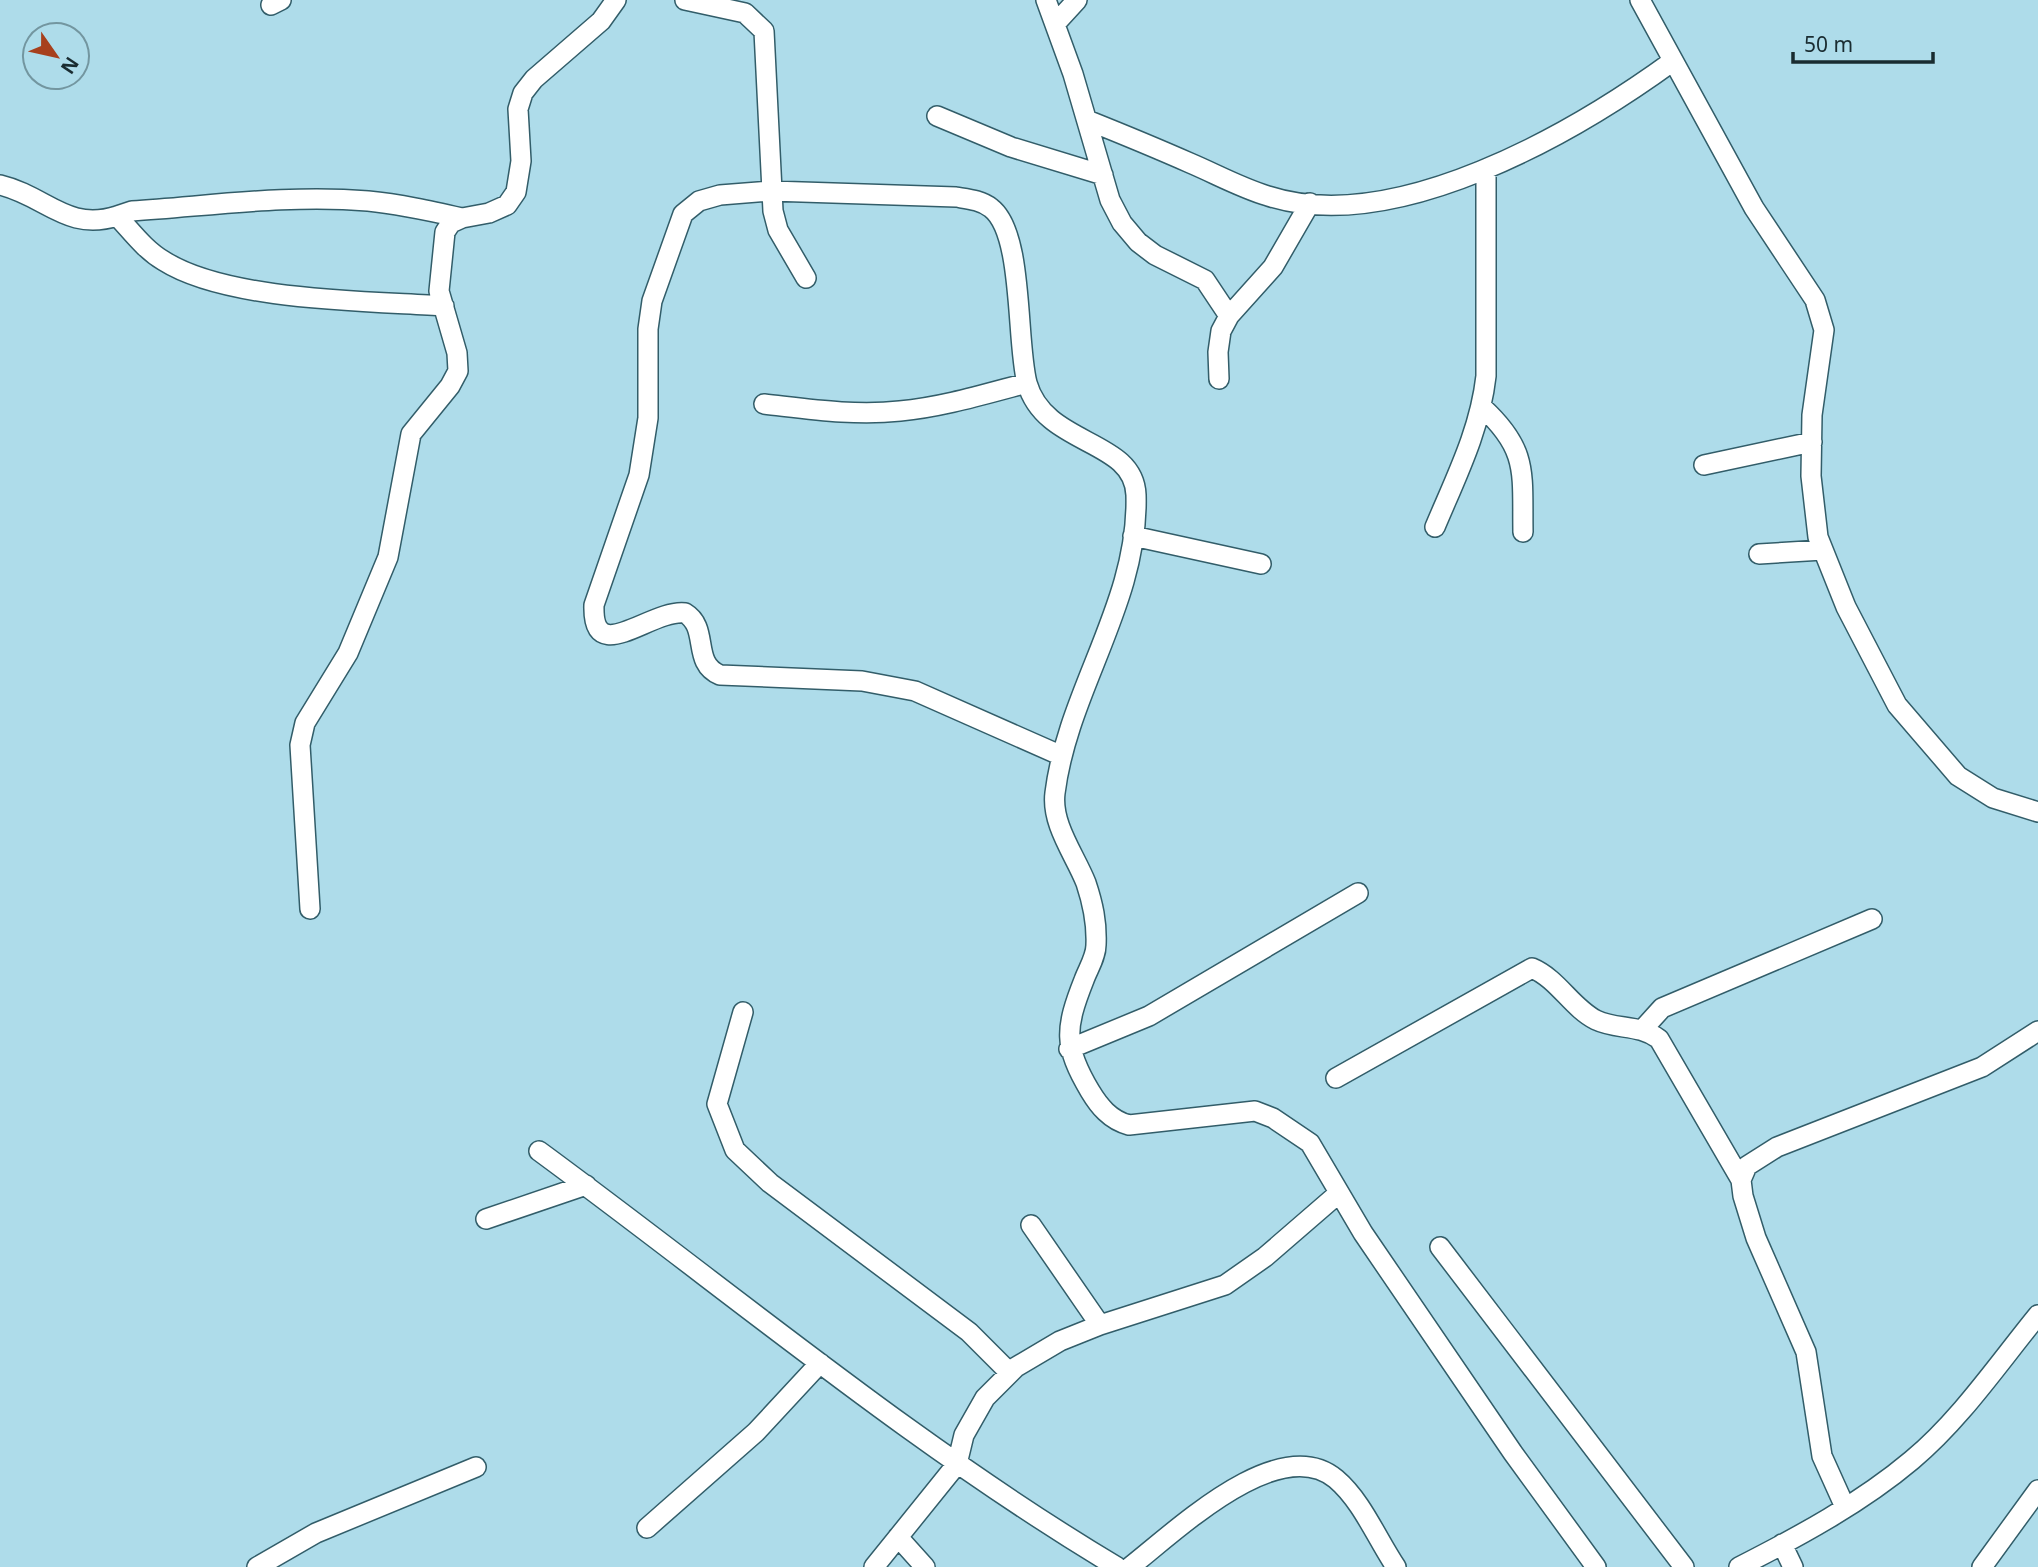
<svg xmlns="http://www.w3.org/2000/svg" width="2038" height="1567" font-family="'Noto Sans',sans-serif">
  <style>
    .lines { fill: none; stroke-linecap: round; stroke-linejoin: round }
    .minor-casing { stroke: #325d69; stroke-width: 22 }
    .minor { stroke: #fff; stroke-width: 19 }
  </style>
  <rect width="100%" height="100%" fill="#aedcea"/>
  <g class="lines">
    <defs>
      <path id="minor" d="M685,0l60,13 19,18 9,180 5,19 28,48
        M1046,0l27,74 37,126 12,23 16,19 17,13 50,25 24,36
        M1640,0l114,208 61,92 9,30 -12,85 -1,61 7,61 28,70 51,98 61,71 35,22 45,14
        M271,5l10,-5
        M1055,24l22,-24
        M937,116l74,31 92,28
        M1087,120c35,14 69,28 103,43 26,11 51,25 78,33 127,41 306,-63 405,-135
        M0,185c46,11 67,47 117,31 15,16 28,34 47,45 63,40 204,40 280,45
        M117,216l15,-5c77,-5 158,-17 236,-10 32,3 63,10 94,17
        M1219,379l-1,-27 3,-21 8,-15 44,-49 37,-64
        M764,404c45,5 90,12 136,7 43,-4 85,-17 127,-28
        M1482,407c47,43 40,66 41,125
        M1704,465l108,-23
        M1435,527c21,-50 45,-97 51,-151v-207
        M1133,536l128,28
        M1759,554l64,-4
        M1062,756l-147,-65 -53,-10 -142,-6c-29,-12 -10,-47 -35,-62 -35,-4 -93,56 -91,-8l45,-130 9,-57v-89l4,-28 31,-87 16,-13 21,-6 51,-4 185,6c12,2 25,3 35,11 33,25 25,133 36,175 18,64 107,55 109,112 3,108 -68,194 -81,298 -4,31 20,62 31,90 7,21 11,39 10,62 0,12 -8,24 -12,35 -19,48 -21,66 6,111 9,15 20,29 39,34l126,-14 18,7 37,25 53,90 150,220 83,114
        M310,909l-10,-164 5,-22 43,-70 40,-96 23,-123 39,-48 8,-15 -1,-18 -18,-62 6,-59 6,-9 11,-5 27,-5 18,-8 9,-13 5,-31 -3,-52 5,-16 11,-14 67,-58 15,-21
        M743,1012l-26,92 18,46 35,33 199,149 41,41
        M1643,1029l19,-21 210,-89
        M1069,1049l80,-33 209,-123
        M1336,1078l196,-110c26,11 40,40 64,52 21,10 43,4 63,19l82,141
        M539,1151c192,141 374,294 578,416
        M486,1219l100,-34
        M1031,1225l69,100
        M1440,1247l244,320
        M1845,1507l-23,-51 -16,-104 -50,-114 -13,-42 -2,-16 6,-14 30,-19 205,-80 56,-36
        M647,1528l109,-96 64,-69
        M898,1537l27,30
        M1782,1544l11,23
        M257,1567l59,-34 160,-66
        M874,1567l83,-103 7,-29 21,-37 31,-31 44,-26 40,-16 125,-40 40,-28 74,-64
        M1130,1567c45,-35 149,-136 206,-88 26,22 41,60 60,88
        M1739,1567c59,-30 122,-64 173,-107 48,-40 86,-96 126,-145
        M1982,1567l56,-77"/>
    </defs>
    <!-- minor casing -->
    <use href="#minor" class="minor-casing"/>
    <!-- minor -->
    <use href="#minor" class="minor"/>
  </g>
  <!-- north arrow -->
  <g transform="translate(56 56) rotate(124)"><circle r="33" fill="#aedcea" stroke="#7396a0" stroke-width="2"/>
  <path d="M0-5L12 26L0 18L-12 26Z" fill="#a7401d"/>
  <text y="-10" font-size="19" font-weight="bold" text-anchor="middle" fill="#1a2c31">N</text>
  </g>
  <!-- scale -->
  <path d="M1793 52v10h140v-10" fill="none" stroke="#1a2c31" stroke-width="3.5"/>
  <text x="1804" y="52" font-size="21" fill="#1a2c31" stroke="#aedcea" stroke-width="5" paint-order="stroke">50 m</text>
</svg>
